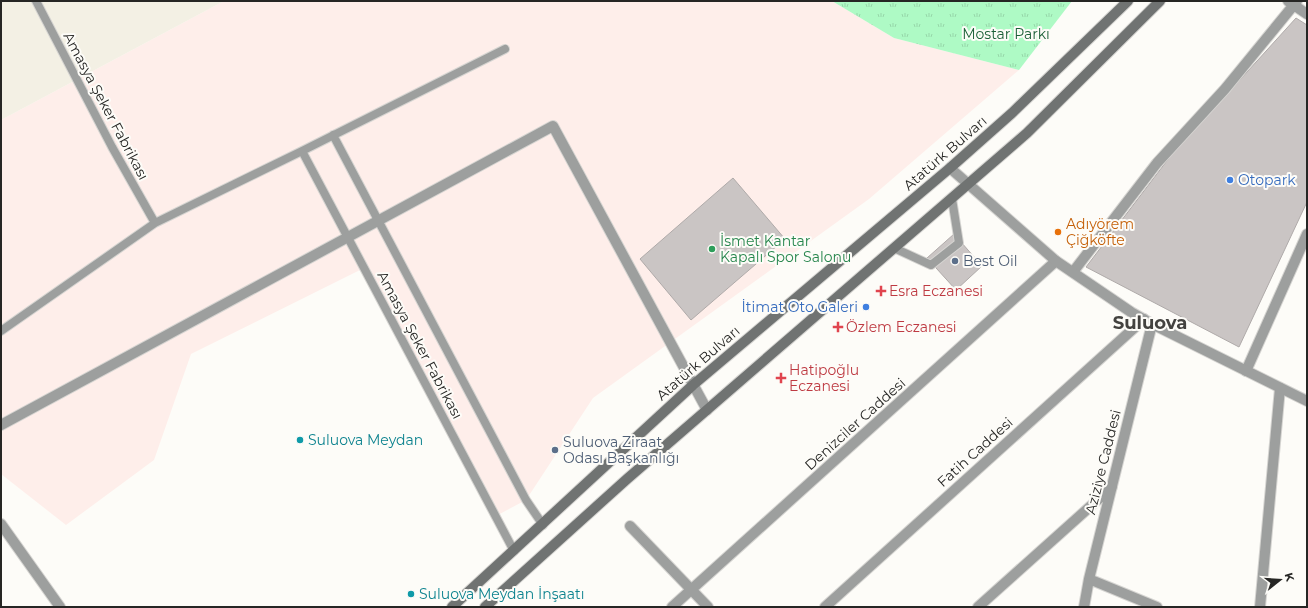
<svg xmlns="http://www.w3.org/2000/svg" width="1308" height="608" font-family="Montserrat,sans-serif">
  <style>
    .commercial { fill: #feeeea }
    .built { fill: #f3f0e4 }
    .grass { fill: url(#grass-tufts) }
    .building { fill: #cac5c4; stroke: #afaaa9 }
    .lines { fill: none; stroke-linecap: round; stroke-linejoin: round }
    .service-casing { stroke: #d6d5d2; stroke-width: 10 }
    .minor-casing { stroke: #d6d5d2; stroke-width: 12 }
    .tertiary-casing { stroke: #d6d5d2; stroke-width: 12 }
    .secondary-casing { stroke: #d6d5d2; stroke-width: 12 }
    .service { stroke: #9d9f9e; stroke-width: 8 }
    .minor { stroke: #9d9f9e; stroke-width: 10 }
    .tertiary { stroke: #9d9f9e; stroke-width: 10 }
    .secondary { stroke: #707372; stroke-width: 10 }
    .shop-dot { fill: #3f7fe0; stroke: #fdfcf8; stroke-width: 1.5 }
    .food-dot { fill: #e8710a; stroke: #fdfcf8; stroke-width: 1.5 }
    .leisure-dot { fill: #2e9e5b; stroke: #fdfcf8; stroke-width: 1.5 }
    .service-dot { fill: #5c6f8a; stroke: #fdfcf8; stroke-width: 1.5 }
    .health-dot { fill: #e0444e; stroke: #fdfcf8; stroke-width: 1.5 }
    .culture-dot { fill: #0f9aa8; stroke: #fdfcf8; stroke-width: 1.5 }
    .labels { text-anchor: middle; dominant-baseline: central; stroke-width: 4; stroke-linejoin: round; paint-order: stroke }
    .park-label { font-size: 14px; fill: #1d6139; stroke: #fdfcf8 }
    .street-label { font-size: 14px; fill: #262624; stroke: #fdfcf8 }
    .shop-label { font-size: 14px; fill: #366cbe; stroke: #fdfcf8; text-anchor: start }
    .food-label { font-size: 14px; fill: #c56008; stroke: #fdfcf8; text-anchor: start }
    .leisure-label { font-size: 14px; fill: #27864d; stroke: #fdfcf8; text-anchor: start }
    .service-label { font-size: 14px; fill: #4e5e75; stroke: #fdfcf8; text-anchor: start }
    .health-label { font-size: 14px; fill: #be3a42; stroke: #fdfcf8; text-anchor: start }
    .culture-label { font-size: 14px; fill: #0d838f; stroke: #fdfcf8; text-anchor: start }
    .district-label { font-size: 18px; font-weight: bold; fill: #43423f; stroke: #fdfcf8 }
  </style>
  <defs>
    <pattern id="grass-tufts" width="24" height="20" patternUnits="userSpaceOnUse"><rect width="24" height="20" fill="#aefac5"/><path d="M3 7l-1-3M5 7V3M7 7l1-3M15 17l-1-3M17 17v-4M19 17l1-3" fill="none" stroke="#96d6a9"/></pattern>
  </defs>
  <rect width="100%" height="100%" fill="#fdfcf8"/>
  <!-- commercial -->
  <path class="commercial" d="M224,1h608l62,37 125,32 -150,129 -276,199 -67,102 -30,16 -132,-248 -173,86 -37,106 -88,65 -65,-51v-354z"/>
  <!-- built -->
  <path class="built" d="M1,1h223l-223,119z"/>
  <!-- grass -->
  <path class="grass" d="M832,1h240l-53,69 -125,-32z"/>
  <!-- building -->
  <path class="building" d="M1296,18l11,7v177l-68,145 -153,-80 83,-109z
    M733,178l52,61 -94,81 -51,-61z
    M954,234l28,32 -26,24 -29,-32z"/>
  <g class="lines">
    <defs>
      <path id="service" d="M36,1l76,146 43,76 147,-72 203,-102
        M333,135l193,365 17,25
        M302,151l212,400
        M894,248l37,17 28,-22 -7,-44
        M1,331l154,-108"/>
      <path id="minor" d="M1288,1l19,13
        M1073,272l84,-109 68,-74 72,-88
        M1246,371l61,-137
        M1,425l552,-299 154,284
        M1,524l59,83
        M630,526l78,81
        M1089,579l68,28
        M672,607l384,-346
        M825,607l319,-288
        M978,607l134,-120
        M1084,607l5,-28 63,-255
        M1260,607l20,-219"/>
      <path id="tertiary" d="M950,168l106,93 75,51 21,12 155,77"/>
      <path id="secondary" d="M452,607l241,-222 257,-217 62,-55 116,-112
        M485,607l142,-128 400,-346 133,-132"/>
    </defs>
    <!-- service casing -->
    <use href="#service" class="service-casing"/>
    <!-- minor casing -->
    <use href="#minor" class="minor-casing"/>
    <!-- tertiary casing -->
    <use href="#tertiary" class="tertiary-casing"/>
    <!-- secondary casing -->
    <use href="#secondary" class="secondary-casing"/>
    <!-- service -->
    <use href="#service" class="service"/>
    <!-- minor -->
    <use href="#minor" class="minor"/>
    <!-- tertiary -->
    <use href="#tertiary" class="tertiary"/>
    <!-- secondary -->
    <use href="#secondary" class="secondary"/>
  </g>
  <!-- markers -->
  <g class="shop-dot">
    <circle cx="1230" cy="180" r="4"/>
    <circle cx="866" cy="307" r="4"/>
  </g>
  <circle class="food-dot" cx="1058" cy="232" r="4"/>
  <circle class="leisure-dot" cx="712" cy="249" r="4"/>
  <g class="service-dot">
    <circle cx="955" cy="261" r="4"/>
    <circle cx="555" cy="450" r="4"/>
  </g>
  <g class="health-dot">
    <path d="M879 285h4v4h4v4h-4v4h-4v-4h-4v-4h4z"/>
    <path d="M836 321h4v4h4v4h-4v4h-4v-4h-4v-4h4z"/>
    <path d="M779 372h4v4h4v4h-4v4h-4v-4h-4v-4h4z"/>
  </g>
  <g class="culture-dot">
    <circle cx="300" cy="440" r="4"/>
    <circle cx="411" cy="594" r="4"/>
  </g>
  <g class="labels">
    <!-- park labels -->
    <g class="park-label">
      <text x="1006" y="34">Mostar Parkı</text>
    </g>
    <!-- street labels -->
    <g class="street-label">
      <text transform="translate(106 106) rotate(62)">Amasya Şeker Fabrikası</text>
      <text transform="translate(945 153) rotate(-41)">Atatürk Bulvarı</text>
      <text transform="translate(420 345) rotate(62)">Amasya Şeker Fabrikası</text>
      <text transform="translate(698 363) rotate(-41)">Atatürk Bulvarı</text>
      <text transform="translate(855 424) rotate(-42)">Denizciler Caddesi</text>
      <text transform="translate(975 452) rotate(-42)">Fatih Caddesi</text>
      <text transform="translate(1103 462) rotate(-76)">Aziziye Caddesi</text>
    </g>
    <!-- shop labels -->
    <g class="shop-label">
      <text x="1238" y="180">Otopark</text>
      <text x="858" y="307" text-anchor="end">İtimat Oto Galeri</text>
    </g>
    <!-- food labels -->
    <g class="food-label">
      <text x="1066" y="224">Adıyörem<tspan x="1066" dy="16">Çiğköfte</tspan></text>
    </g>
    <!-- leisure labels -->
    <g class="leisure-label">
      <text x="720" y="241">İsmet Kantar<tspan x="720" dy="16">Kapalı Spor Salonu</tspan></text>
    </g>
    <!-- service labels -->
    <g class="service-label">
      <text x="963" y="261">Best Oil</text>
      <text x="563" y="442">Suluova Ziraat<tspan x="563" dy="16">Odası Başkanlığı</tspan></text>
    </g>
    <!-- health labels -->
    <g class="health-label">
      <text x="889" y="291">Esra Eczanesi</text>
      <text x="846" y="327">Özlem Eczanesi</text>
      <text x="789" y="370">Hatipoğlu<tspan x="789" dy="16">Eczanesi</tspan></text>
    </g>
    <!-- culture labels -->
    <g class="culture-label">
      <text x="308" y="440">Suluova Meydan</text>
      <text x="419" y="594">Suluova Meydan İnşaatı</text>
    </g>
    <!-- district labels -->
    <g class="district-label">
      <text x="1150" y="323">Suluova</text>
    </g>
  </g>
  <!-- border -->
  <rect width="1308" height="608" fill="none" stroke="#262624" stroke-width="4"/>
  <!-- north arrow -->
  <g transform="translate(1280 580) rotate(73)" stroke="#fdfcf8" stroke-width="3" paint-order="stroke">
  <path d="M0-3L7 15L0 10L-7 15Z" fill="#262624"/>
  <text y="-6" font-size="11" font-weight="bold" text-anchor="middle" fill="#262624">K</text>
  </g>
</svg>
